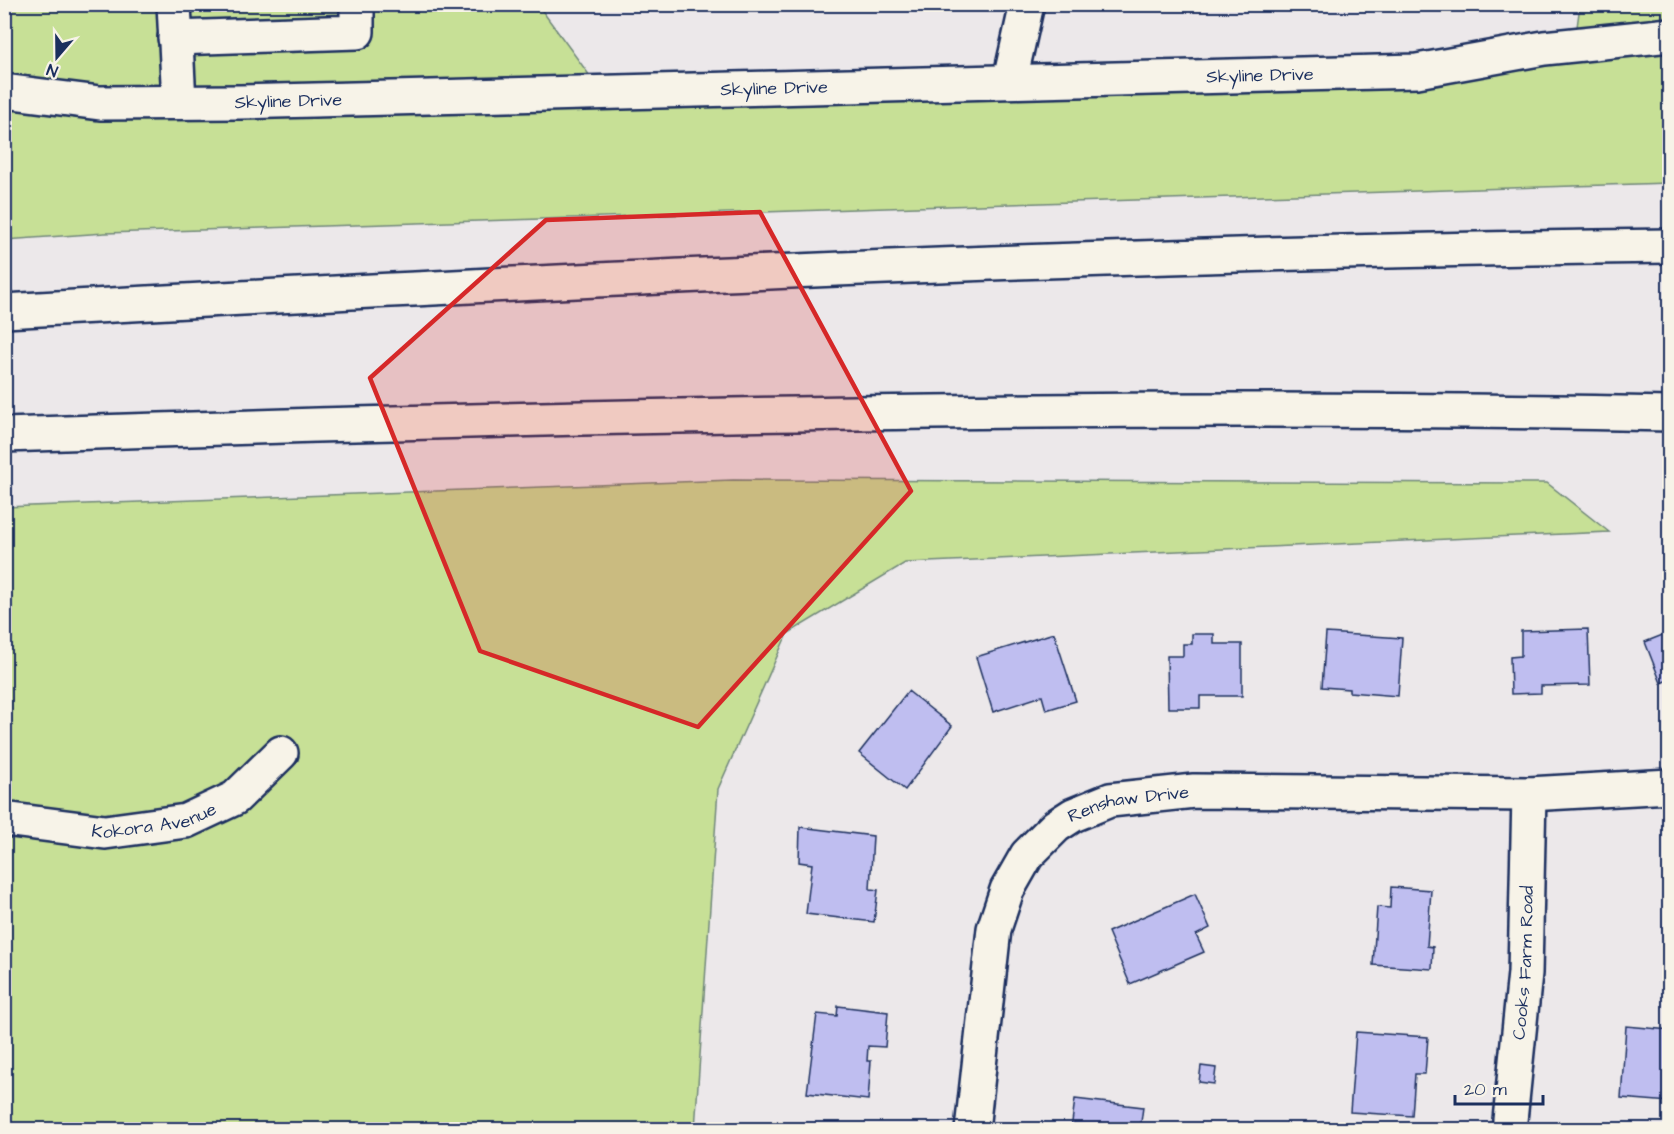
<svg xmlns="http://www.w3.org/2000/svg" width="1674" height="1134" font-family="'Architects Daughter',sans-serif">
  <style>
    .green { fill: #c7e096; stroke: #71887a; stroke-width: 1.5 }
    .building { fill: #bfbef0; stroke: #1b2f5e; stroke-width: 1.5 }
    .lines { fill: none; stroke-linecap: round; stroke-linejoin: round }
    .minor-casing { stroke: #1b2f5e; stroke-width: 38 }
    .highway-casing { stroke: #1b2f5e; stroke-width: 38 }
    .minor { stroke: #f7f3e8; stroke-width: 33 }
    .highway { stroke: #f7f3e8; stroke-width: 33 }
    .marked { fill: #d62828; fill-opacity: 0.2; stroke: #d62828; stroke-width: 4.5; stroke-linejoin: round }
    .labels { text-anchor: middle; dominant-baseline: central; stroke-width: 5; stroke-linejoin: round; paint-order: stroke }
    .street-label { font-size: 18px; fill: #1b2f5e; stroke: #f7f3e8 }
  </style>
  <rect width="100%" height="100%" fill="#ece8ea"/>
  <filter id="ink" filterUnits="userSpaceOnUse"><feTurbulence type="fractalNoise" baseFrequency=".0167" numOctaves="2"/><feDisplacementMap in="SourceGraphic" scale="12" xChannelSelector="R" yChannelSelector="G"/><feConvolveMatrix kernelMatrix="1 2 1 2 8 2 1 2 1" color-interpolation-filters="sRGB"/></filter>
  <g filter="url(#ink)">
    <!-- green -->
    <path class="green" d="M5,5h533l63,86 858,-20 118,-44 3,-22h89v178l-1564,50 -100,7z
      M733,480l814,3 62,49 -704,31 -118,71 -69,155 -23,340 -690,1 -1,-623z"/>
    <!-- building -->
    <path class="building" d="M1588,629l2,56 -49,1v7l-30,1 -1,-37 11,-1v-25z
      M1670,632v47l-9,4 -16,-41z
      M1054,633l22,68 -30,9 -4,-14 -49,16 -17,-55z
      M1326,633l76,5 -4,58 -49,-4v-3l-27,-2z
      M1192,634h22v10h28v52h-42v12h-32l-1,-52h16v-12h9z
      M908,691l44,35 -47,64 -46,-37z
      M800,827l73,9 -3,53 8,1 -4,32 -68,-8 6,-50 -13,-2z
      M1667,882h3v72h-8z
      M1391,887l40,3 -4,56 6,1 -1,22 -59,-4 4,-58 13,1z
      M1195,894l15,34 -14,7 8,17 -74,32 -22,-52z
      M838,1006l50,6 -3,35 -17,-1 -1,15h4l-3,39 -61,-7 10,-79 20,2z
      M1626,1026l44,4v72l-49,-4z
      M1356,1032l72,5 -3,37h-10l-3,42 -62,-4z
      M1201,1066l15,2 -2,16 -15,-2z
      M1075,1099l68,8 -3,23h-69z"/>
    <g class="lines">
      <defs>
        <g id="minor">
          <path d="M174,4l5,98"/>
          <path d="M175,38l182,-6v-28"/>
          <path d="M1010,80l17,-76"/>
          <path id="s1" d="M4,91l96,12 140,-1 1177,-31 127,-23 126,-13"/>
          <path id="s2" d="M4,819l101,13 81,-11 49,-23 46,-45"/>
          <path id="s3" d="M972,1130l22,-201 13,-39 20,-35 29,-29 17,-11 37,-15 84,-9 335,3 141,-8"/>
          <path id="s4" d="M1509,1130l16,-157 4,-179"/>
        </g>
        <path id="highway" d="M4,311c555,-31 1110,-59 1666,-65
          M4,435c555,-19 1111,-32 1666,-21"/>
      </defs>
      <!-- minor casing -->
      <use href="#minor" class="minor-casing"/>
      <!-- highway casing -->
      <use href="#highway" class="highway-casing"/>
      <!-- minor -->
      <use href="#minor" class="minor"/>
      <!-- highway -->
      <use href="#highway" class="highway"/>
    </g>
  </g>
  <!-- marked area -->
  <path class="marked" d="M760,212l151,279 -213,236 -218,-76 -110,-273 176,-158z"/>
  <g class="labels">
    <!-- street labels -->
    <g class="street-label">
      <text stroke="none"><textPath href="#s1" startOffset="1257">Skyline Drive</textPath></text>
      <text stroke="none"><textPath href="#s1" startOffset="771">Skyline Drive</textPath></text>
      <text stroke="none"><textPath href="#s1" startOffset="285">Skyline Drive</textPath></text>
      <text stroke="none"><textPath href="#s3" startOffset="402">Renshaw Drive</textPath></text>
      <text stroke="none"><textPath href="#s2" startOffset="152">Kokora Avenue</textPath></text>
      <text stroke="none"><textPath href="#s4" startOffset="168">Cooks Farm Road</textPath></text>
    </g>
  </g>
  <!-- margin -->
  <rect width="1674" height="1134" fill="none" stroke="#f7f3e8" stroke-width="24"/>
  <rect x="12" y="12" width="1650" height="1110" fill="none" stroke="#1b2f5e" stroke-width="2" filter="url(#ink)"/>
  <!-- north arrow -->
  <g transform="translate(57 57) rotate(200)" stroke="#f7f3e8" stroke-width="4.5" paint-order="stroke">
  <path d="M0-4.5L10 22L0 15L-10 22Z" fill="#1b2f5e"/>
  <text y="-9" font-size="16" font-weight="bold" text-anchor="middle" fill="#1b2f5e">N</text>
  </g>
  <!-- scale -->
  <path d="M1455 1095v9h88v-9" fill="none" stroke="#1b2f5e" stroke-width="3"/>
  <text x="1464" y="1095" font-size="18" fill="#1b2f5e" stroke="#f7f3e8" stroke-width="4.5" paint-order="stroke">20 m</text>
</svg>
